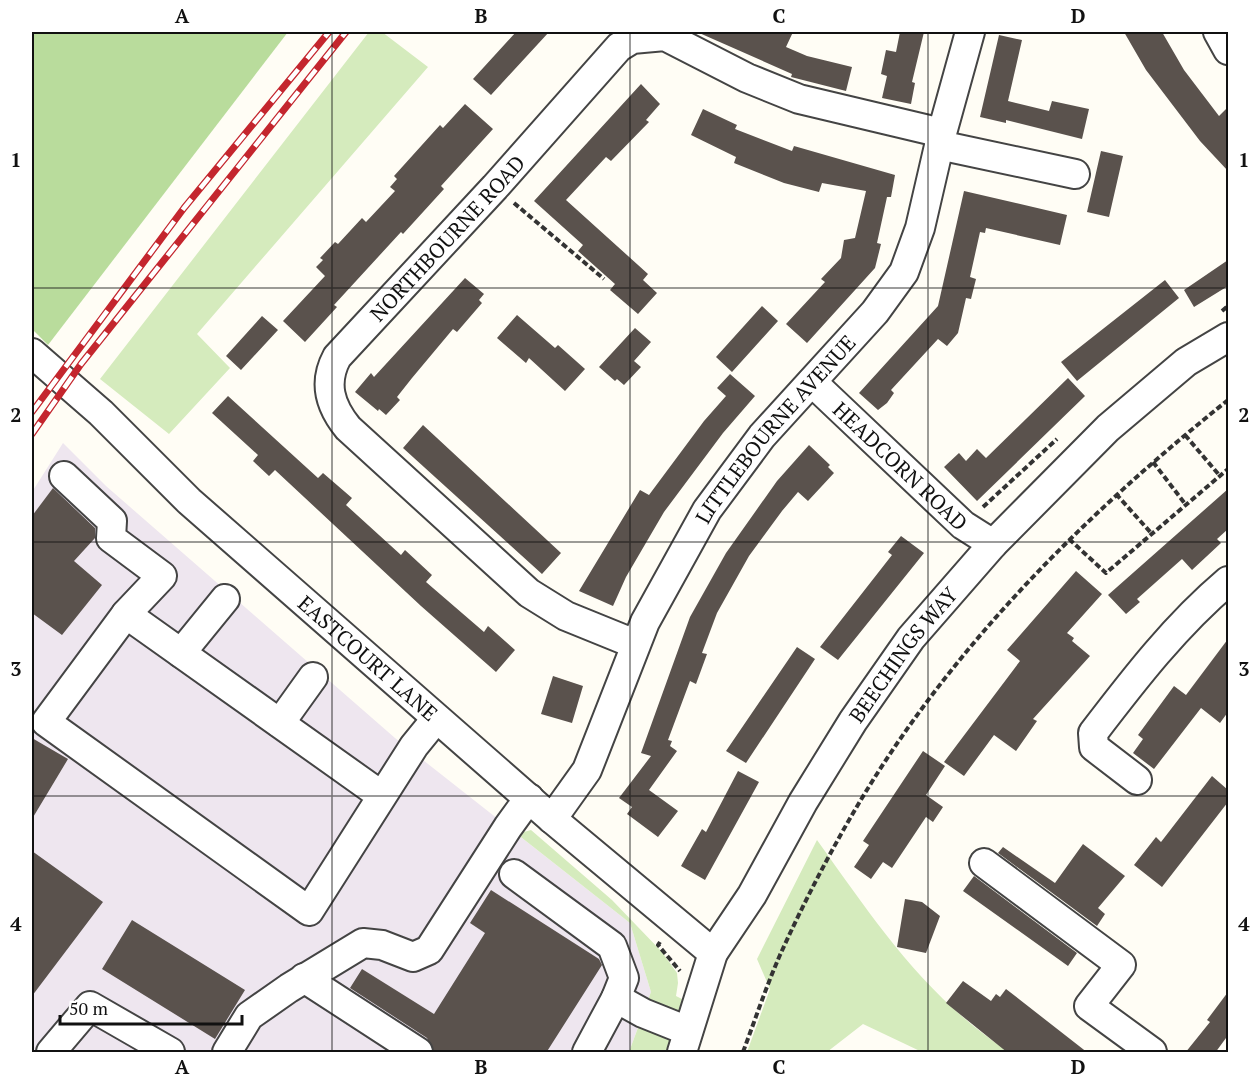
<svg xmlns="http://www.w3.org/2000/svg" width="1260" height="1084" font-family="'PT Serif',serif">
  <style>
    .industrial { fill: #eee6ef }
    .green { fill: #d5ebbd }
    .forest { fill: #b9dc9c }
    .building { fill: #5a524d }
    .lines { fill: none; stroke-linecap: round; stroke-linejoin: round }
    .minor-casing { stroke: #444; stroke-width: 32 }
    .path { stroke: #333; stroke-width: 4; stroke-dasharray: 6 3; stroke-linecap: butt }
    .minor { stroke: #fff; stroke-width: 28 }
    .rail-casing { stroke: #c4262e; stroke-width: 7 }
    .rail { stroke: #fff; stroke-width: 4.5; stroke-dasharray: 14; stroke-linecap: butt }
    .grid { fill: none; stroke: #111; stroke-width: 1.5; stroke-opacity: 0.55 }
    .labels { text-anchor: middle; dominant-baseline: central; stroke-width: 6; stroke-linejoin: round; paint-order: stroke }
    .street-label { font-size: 21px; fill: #111; stroke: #fff }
    .neatline { fill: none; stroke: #111; stroke-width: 2 }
    .grid-label { font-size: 20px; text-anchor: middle; font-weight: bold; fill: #111 }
  </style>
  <rect width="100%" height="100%" fill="#fffdf5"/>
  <!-- industrial -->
  <path class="industrial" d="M63,443l43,43 289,252 235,185 21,69 -22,60h-597v-560z"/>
  <!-- green -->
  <path class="green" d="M369,32h13l46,35 -231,267 33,34 -61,66 -69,-55z
    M531,830l81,70 50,52 15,21 1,10 -2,13 6,3 -4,14 -30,-13 3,-8 -21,-69 -113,-89z
    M817,840c58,81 107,156 192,212h-87l-59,-28 -36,28h-80l23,-63 -13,-30z
    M639,1025l32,13 -5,14h-37z"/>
  <!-- forest -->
  <path class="forest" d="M32,32h256l-240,313 -16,-16z"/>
  <!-- building -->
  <path class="building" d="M516,32h33l-58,63 -18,-16z
    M697,32h96l-7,15 21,9 45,11 -6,24 -55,-14 1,-3z
    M900,32h24l-12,50 3,1 -4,21 -29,-6 5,-22 -6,-2 5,-24 10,2z
    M1124,32h38l22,38 35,46 9,-9v64l-28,-30 -54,-71z
    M999,35l23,5 -14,61 41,10 3,-10 37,8 -7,30 -76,-19v3l-26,-6z
    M641,84l19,20 -14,16 3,2 -38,39 -5,-4 -40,43 82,74 -5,6 14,13 -19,21 -28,-24 5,-6 -37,-33 5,-6 -49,-44z
    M465,104l28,25 -52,57 3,3 -41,45 -2,-2 -67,73 3,2 -32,35 -22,-21 42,-45 -9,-9 7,-7 -3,-2 15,-16 3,2 24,-26 4,4 29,-31 -5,-4 7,-8 -3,-3 46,-51 3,3z
    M703,109l34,16 -2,4 57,22 2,-5 101,29 -4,22h-4l-10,46 4,1 -6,24 -68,75 -21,-19 39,-42 -4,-3 20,-21 3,-18 11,-2 11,-47 -44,-8 -3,9 -35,-9 -50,-20 2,-6 -45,-22z
    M1101,151l22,5 -14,61 -22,-5z
    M964,191l103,24 -7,30 -74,-17 -1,5 -5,-1 -10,45 6,2 -5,20 -5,-1 -8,35 -11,13 -9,-7 -47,51 3,3 -7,10 -9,7 -19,-17 79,-87z
    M1228,260v26l-34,21 -10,-17z
    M465,278l19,16 -5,6 3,3 -25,29 -4,-3 -41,49 -15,19 3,3 -14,15 -7,-6 -1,2 -23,-19 16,-19 3,4z
    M1165,280l14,18 -102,83 -16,-19z
    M762,306l16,15 -46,51 -16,-15z
    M517,315l38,33 3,-3 27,24 -20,22 -36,-33 -3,5 -29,-25z
    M262,316l16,14 -37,40 -15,-14z
    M635,328l16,14 -17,19 7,6 -17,18 -7,-6 -2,2 -16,-14z
    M730,374l25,22 -32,37 -59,79 -38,65 -13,29 -34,-15 61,-101 9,5 55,-74 22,-25 -9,-8z
    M1068,378l17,18 -108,105 -33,-34 15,-14 7,8 11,-12 9,9z
    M228,396l90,82 5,-5 29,25 -6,7 55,50 4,-5 27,25 -6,7 58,50 4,-6 27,24 -19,22 -75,-66 -146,-136 -6,6 -16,-15 5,-6 -46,-42z
    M423,425l138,128 -19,21 -139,-126z
    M809,445l21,20 -2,2 6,6 -26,28 -10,-9 -16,19 -33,45 -32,57 -15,40 5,1 -11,30 -6,-3 -22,59 4,1 -2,5 7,5 -28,39 29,21 -20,26 -31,-23 5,-7 -13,-9 32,-42 -10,-3 49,-136 36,-64 51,-72z
    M53,488l42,40v10l-21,23 28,24 -40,50 -30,-22v-97z
    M1228,489v40l-11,10 4,4 -29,27 -10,-11 -45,40 3,3 -14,12 -18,-19z
    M901,536l23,17 -86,107 -18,-13 72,-92 -4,-3z
    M1076,571l26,23 -35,39 7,5 -2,3 18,15 -57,63 4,2 -21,30 -22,-16 -30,41 -20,-14 76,-101 -13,-11z
    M1228,639v73l-8,11 -19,-15 -47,61 -21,-16 10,-14 -5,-4 36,-49 12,9z
    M797,647l18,12 -69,104 -20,-12z
    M553,676l30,10 -11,37 -31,-9z
    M32,738l36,21 -36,60z
    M923,751l22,15 -19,29 17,12 -10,15 -7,-5 -34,51 -9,-6 -12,17 -17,-12 15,-22 -6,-4z
    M738,771l21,11 -54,98 -24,-14 21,-37 4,3z
    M1212,776l16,14v12l-66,85 -28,-22 22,-28 5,5z
    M1083,844l42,32 -27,32 7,6 -8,12 -99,-73 5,-6 52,36z
    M32,851l71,51 -71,94z
    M974,876l103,77 -9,13 -105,-75z
    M491,890l108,69 3,6 -56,88h-112l-7,-15 -77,-50 12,-19 72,45 51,-81 -15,-10z
    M905,899l17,3 18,14 -14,37 -29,-6z
    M132,920l113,70 -30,49 -113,-70z
    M963,981l28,20 5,-7 4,3 6,-8 82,64h-80l-62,-50z
    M1228,992v48l-2,-2 -11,15h-30l25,-31 -3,-2z"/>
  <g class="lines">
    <defs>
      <g id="minor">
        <path d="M1218,32l10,18"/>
        <path d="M939,145l136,29"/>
        <path id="s1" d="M32,353l69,60 88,88 363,318 161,134"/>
        <path id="s2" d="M812,382l151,143 30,19"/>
        <path d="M64,476l48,45 -1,17 51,38 -36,38"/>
        <path id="s3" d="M635,644l-69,-28 -37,-23 -181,-165c-18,-22 -25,-45 -11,-71l158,-170 124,-140 13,-8 33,-3 82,42 52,21 143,34"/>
        <path d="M181,653l44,-54"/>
        <path d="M280,723l33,-46"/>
        <path d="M1137,780l-43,-33 -1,-14c42,-55 83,-108 135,-152"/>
        <path d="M382,796l-256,-182 -80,108 263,189 105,-165 22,-27"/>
        <path id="s4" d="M552,819l35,-49 58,-148 62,-112 55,-74 113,-124 29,-40 16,-44 22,-95 28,-101"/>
        <path d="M984,863l137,102 -32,41 63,46"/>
        <path d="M514,874l98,72 12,32 -8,20"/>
        <path d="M304,978l114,74"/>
        <path d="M51,1052l39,-46 80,46"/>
        <path d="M227,1052l22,-36 40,-28 74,-45 19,2 31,12 16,-7 79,-123 21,-29"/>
        <path d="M587,1052l29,-54 27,15 45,18"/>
        <path id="s5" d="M682,1052l31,-99 39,-58 51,-93 50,-81 58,-83 82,-94 115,-116 78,-66 42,-25"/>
      </g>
    </defs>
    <!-- minor casing -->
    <use href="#minor" class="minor-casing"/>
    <!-- path -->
    <path class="path" d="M514,203l90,76
      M1222,311l6,-5
      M1185,435l35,41
      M1153,462l33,43
      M1116,494l36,40
      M983,507l74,-68
      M1069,539l37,34 122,-104
      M660,942l-2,3 22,26
      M743,1052c12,-32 23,-65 37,-97 24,-53 52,-107 82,-157 94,-156 225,-285 366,-398"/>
    <!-- minor -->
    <use href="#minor" class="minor"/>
    <defs>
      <path id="rail" d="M32,412l152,-204 145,-176
        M32,434l49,-70 265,-332"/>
    </defs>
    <!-- rail casing -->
    <use href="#rail" class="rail-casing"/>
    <!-- rail -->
    <use href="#rail" class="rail"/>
  </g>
  <!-- grid -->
  <path class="grid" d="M332,32v1020M630,32v1020M928,32v1020M32,288h1196M32,542h1196M32,796h1196"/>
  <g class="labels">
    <!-- street labels -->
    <g class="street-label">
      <text stroke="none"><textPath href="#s3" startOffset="602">NORTHBOURNE ROAD</textPath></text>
      <text stroke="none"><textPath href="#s4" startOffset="453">LITTLEBOURNE AVENUE</textPath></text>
      <text stroke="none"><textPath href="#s2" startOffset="122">HEADCORN ROAD</textPath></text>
      <text stroke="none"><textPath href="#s5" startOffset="458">BEECHINGS WAY</textPath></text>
      <text stroke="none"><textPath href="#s1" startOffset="454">EASTCOURT LANE</textPath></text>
    </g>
  </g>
  <!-- border -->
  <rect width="1260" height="1084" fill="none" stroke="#ffffff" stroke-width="66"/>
  <!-- scale -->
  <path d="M60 1015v9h182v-9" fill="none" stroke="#111111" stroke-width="3"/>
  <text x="69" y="1015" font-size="18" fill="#111111" stroke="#ffffff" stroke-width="4.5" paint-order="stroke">50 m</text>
  <rect x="33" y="33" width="1194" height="1018" class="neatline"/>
  <g class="grid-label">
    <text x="182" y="23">A</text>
    <text x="481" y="23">B</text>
    <text x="779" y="23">C</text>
    <text x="1078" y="23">D</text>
    <text x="16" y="167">1</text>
    <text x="1244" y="167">1</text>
    <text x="16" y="422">2</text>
    <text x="1244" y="422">2</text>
    <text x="16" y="676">3</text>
    <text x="1244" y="676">3</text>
    <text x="16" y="931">4</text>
    <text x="1244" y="931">4</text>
    <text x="182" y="1074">A</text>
    <text x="481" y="1074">B</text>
    <text x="779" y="1074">C</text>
    <text x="1078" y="1074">D</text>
  </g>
</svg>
